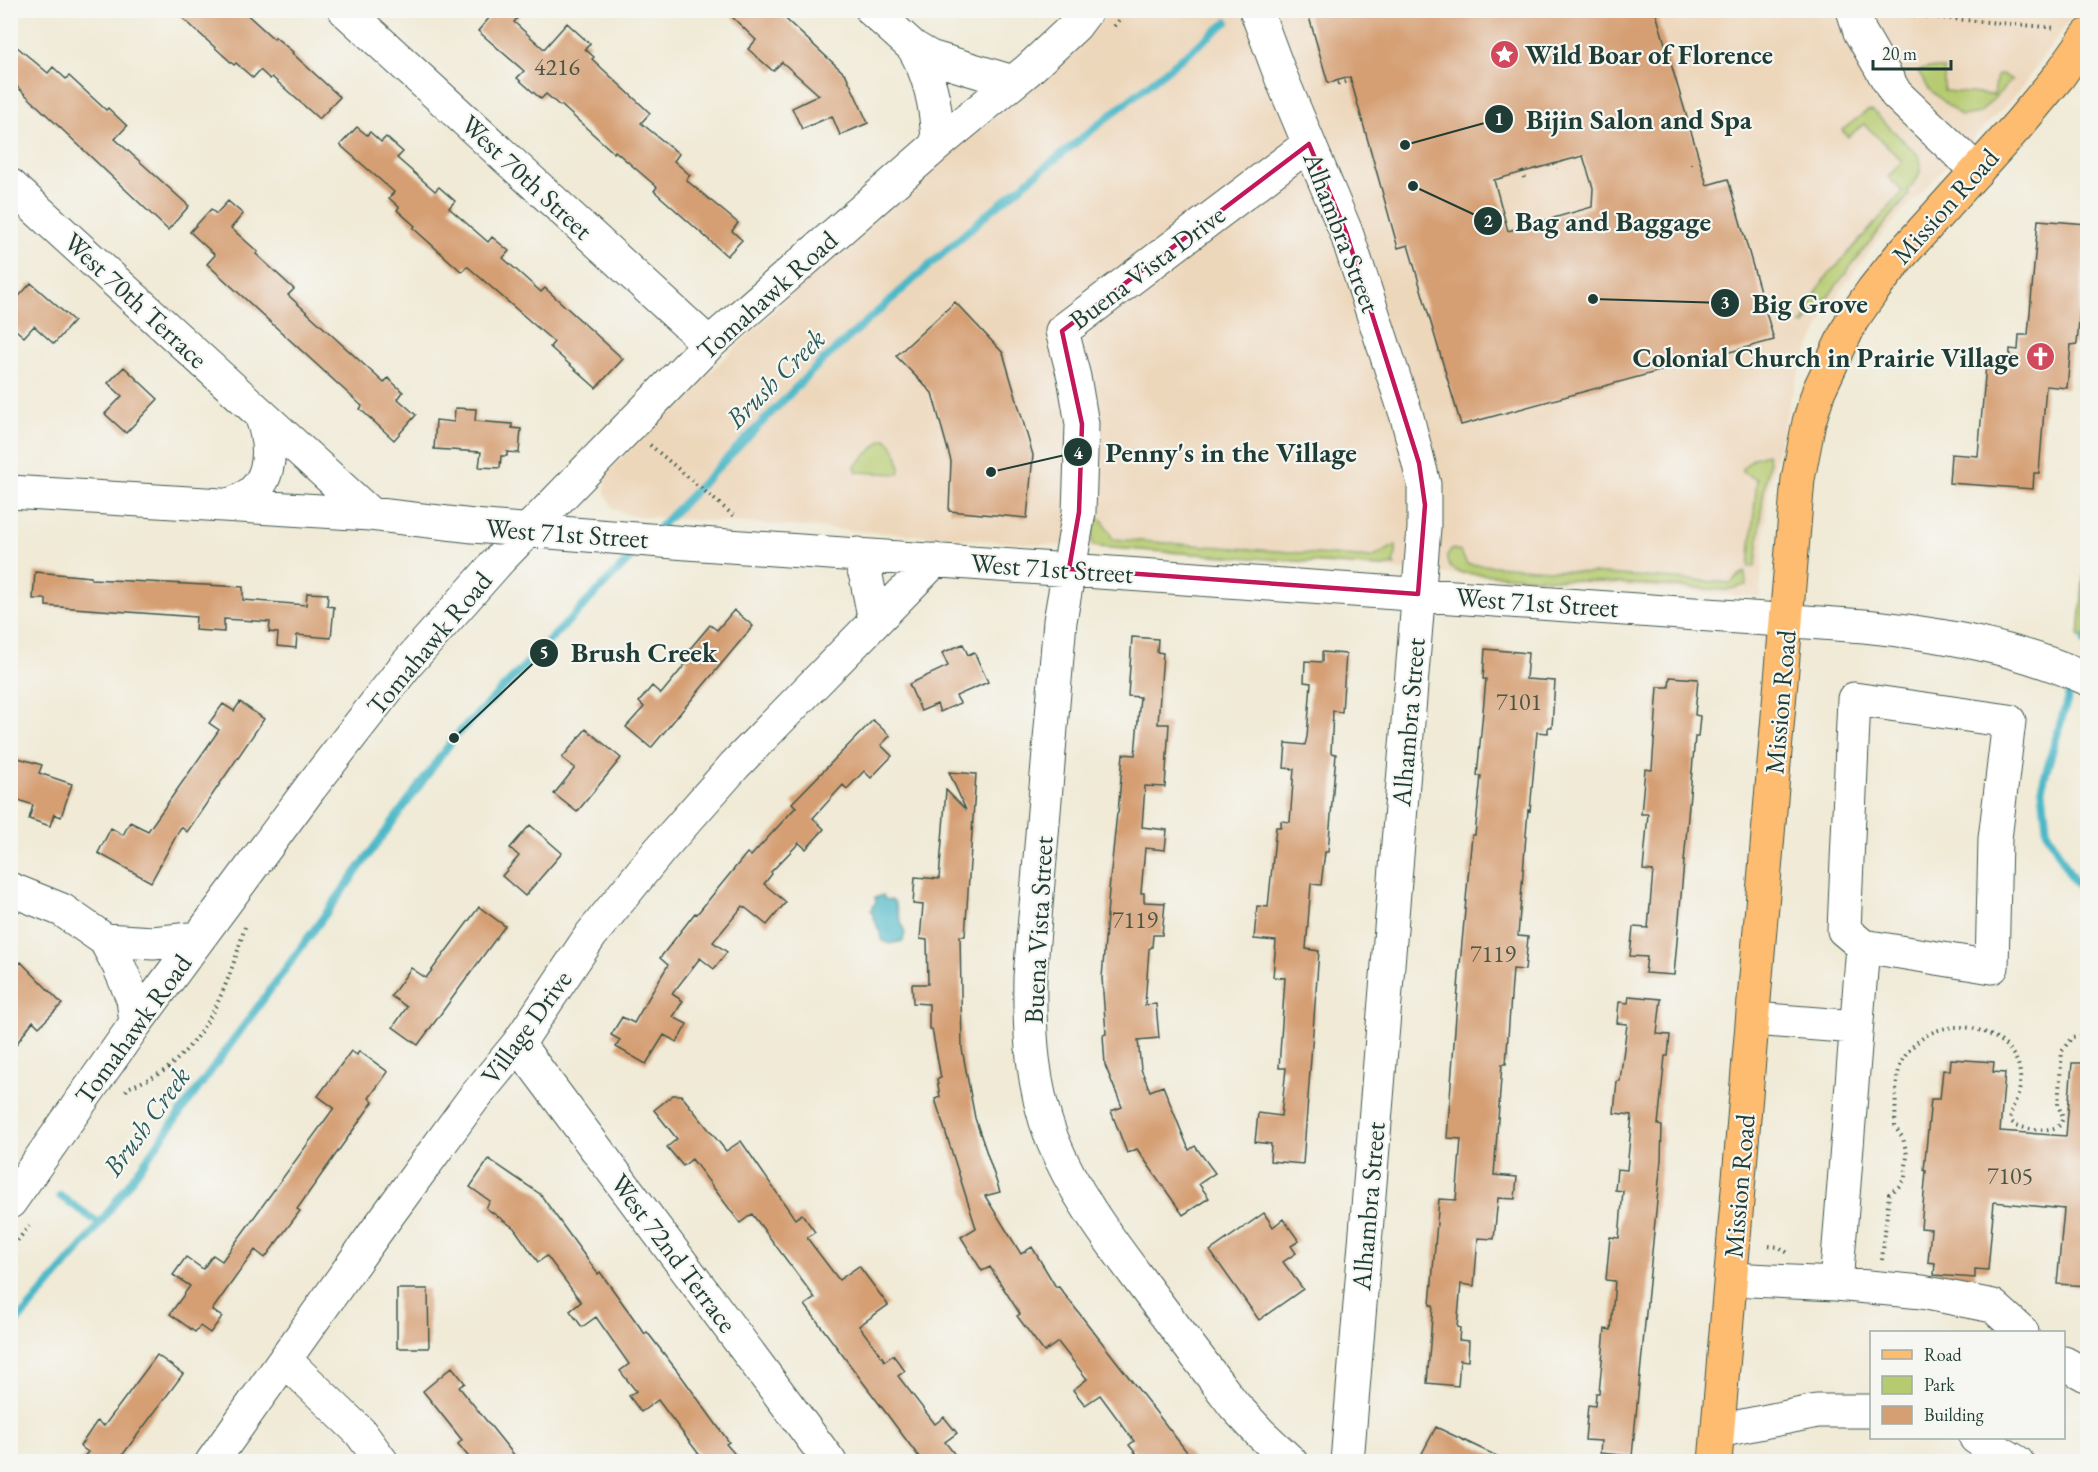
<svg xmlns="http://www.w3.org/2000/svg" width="2098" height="1472" font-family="'EB Garamond',serif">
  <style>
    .built { fill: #edd7bb }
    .green { fill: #b6cb70; stroke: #6a8452; stroke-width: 1.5 }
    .water { fill: #4cb8c7; stroke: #367a7e; stroke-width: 1.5 }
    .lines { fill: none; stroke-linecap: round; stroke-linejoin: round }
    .stream { stroke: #4cb8c7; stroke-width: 8 }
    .building { fill: #d59f73; fill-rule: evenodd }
    .minor-casing { stroke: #3e574c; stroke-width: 35 }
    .major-casing { stroke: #3e574c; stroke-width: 35 }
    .path { stroke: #3e574c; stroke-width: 4; stroke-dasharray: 1.5 4.5; stroke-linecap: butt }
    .minor { stroke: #fff; stroke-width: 33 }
    .major { stroke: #fdbc70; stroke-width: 33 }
    .marked { fill: none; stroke: #c2185b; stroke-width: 4.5; stroke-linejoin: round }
    .labels { text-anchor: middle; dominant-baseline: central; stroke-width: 4.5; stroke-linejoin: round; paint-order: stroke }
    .number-label { font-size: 24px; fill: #4c5644 }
    .poi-label { font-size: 27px; font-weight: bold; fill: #1f3d34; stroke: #f6f6f2; text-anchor: start }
    .street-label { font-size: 27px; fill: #1f3d34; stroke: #f6f6f2 }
    .water-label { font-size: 28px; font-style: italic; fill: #2a5c59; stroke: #f6f6f2 }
    .leader { fill: none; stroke: #1f3d34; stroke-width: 2 }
    .callout-dot { fill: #1f3d34; stroke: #f6f6f2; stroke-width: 2 }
    .mark-label { font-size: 18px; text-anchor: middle; font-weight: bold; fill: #fff }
    .callout-label { font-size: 28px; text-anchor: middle; font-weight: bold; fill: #1f3d34; stroke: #f6f6f2; stroke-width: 4.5; stroke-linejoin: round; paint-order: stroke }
  </style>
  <rect width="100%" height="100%" fill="#f6f6f2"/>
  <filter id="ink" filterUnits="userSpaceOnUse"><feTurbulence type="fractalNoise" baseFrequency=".0167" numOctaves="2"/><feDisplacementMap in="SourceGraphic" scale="12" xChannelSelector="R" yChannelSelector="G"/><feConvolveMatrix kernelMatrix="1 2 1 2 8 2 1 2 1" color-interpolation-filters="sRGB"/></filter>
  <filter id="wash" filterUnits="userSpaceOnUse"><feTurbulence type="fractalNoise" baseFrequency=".008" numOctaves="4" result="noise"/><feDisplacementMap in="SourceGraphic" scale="24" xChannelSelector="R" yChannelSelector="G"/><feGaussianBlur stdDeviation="1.35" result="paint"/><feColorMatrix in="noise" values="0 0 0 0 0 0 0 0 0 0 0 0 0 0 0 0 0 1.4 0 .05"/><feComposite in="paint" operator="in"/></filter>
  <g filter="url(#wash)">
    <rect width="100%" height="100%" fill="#f0ead6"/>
    <!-- built -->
    <path class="built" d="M1110,11h964l-6,11 -49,69 -122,127 -24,28 -44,61 -27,58 -12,34 -22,93 -8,105 -983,-72 -146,-9 -19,-8 -7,-16 2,-20 241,-233 220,-182z"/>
    <!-- green -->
    <path class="green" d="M1928,68l16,1v22l50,4 3,-20 5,-1 10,6 -32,33 -19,3 -32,-27 -11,-18z
      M1872,110l46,45c8,15 -1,26 -11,36l3,3c-27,32 -52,61 -76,95 -10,14 -21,20 -29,36l-4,-1 3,-2 5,-17 14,-24 80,-89 -15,-15 14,-16 -38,-37 -16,13 -6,-7 25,-19z
      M886,439c9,5 16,25 13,35l-42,-2 -2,-5 2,-3 25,-24z
      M1767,454l2,7 -6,35 -6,62 -2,8 -6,1 8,-88 -14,-6 -1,-4 12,-11z
      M1098,518l5,3 10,18 259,19 24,-13v9l-3,8 2,3 -13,2 -284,-20 -5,-2 -1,-3 1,-22z
      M2087,533v105l-8,-1z
      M1452,549l8,2 7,13 263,19 15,-11 1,13 -20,5 -264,-17c-9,-3 -16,-7 -15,-17z"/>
    <!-- water -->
    <path class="water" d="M883,895l2,4 9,2 11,32 -2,8 -13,3 -7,-3 -12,-31 5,-8 -1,-4z"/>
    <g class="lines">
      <!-- stream -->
      <path class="stream" d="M657,530l162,-166 169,-151 239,-191
        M2085,642l3,-7
        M2069,694l-27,92 5,46 27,49 14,13
        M60,1196l39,27
        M10,1330l79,-92 365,-500 184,-188"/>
    </g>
    <g id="blocks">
      <!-- building -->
      <path class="building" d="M174,10h68l32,29 1,-2 18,15 -1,1 48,44 -21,22 -47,-42 -2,2 -10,-9 -7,8 -17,-15 -2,2z
        M496,10h28l-10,12 30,27 23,-26 23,21 -5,5 9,8 -2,2 58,54 -9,10 38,31 -5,7 16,14 -4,5 52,43 -6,8 10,9 -15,16 -73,-65 3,-4 -42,-36 -1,2 -53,-48 -1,1 -14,-12 -5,5 -24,-21 7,-7 -46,-40z
        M725,10h51l70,65 22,48 -28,12 -8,-19 -30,13 -10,-21 27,-13 -37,-33 -9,9 -25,-22 8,-9z
        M1307,10h348l52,175 21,-6 46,161 -313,85 -53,-180 -10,3 -48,-171 -22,6zM1583,156l10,32 -1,19 -84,24 -14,-51z
        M10,41l38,32 5,-6 13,12 3,-3 37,34 2,-2 19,18 -12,13 74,67 -21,24 -158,-150z
        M357,127l10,8 3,-3 11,10 5,-5 17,15 -6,6 38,33 4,-4 16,14 -6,7 39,34 4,-5 17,14 -6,7 38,34 4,-4 78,71 -27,29 -46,-41 4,-5 -87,-76 -5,6 -49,-44 2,-2 -18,-16 2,-3 -10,-9 5,-6 -54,-47z
        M228,201l15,13 -12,14 27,24 -2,2 38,35 -6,6 96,88 4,-5 15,14 -5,7 18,16 -22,25 -34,-31 2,-3 -155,-142 8,-9 -25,-23 21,-23 5,5z
        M2038,220l49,4 -10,120 -6,1 -4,43 -21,-2 -7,87h-5l-1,16 -84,-6 2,-29 27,2 8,-91 23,2 1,-18 8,1 1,-15h9z
        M31,283l43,38 -20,23 -20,-18 -10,11 -14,-12v-19z
        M955,302l48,51 30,102 -6,63 -78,-7 2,-50 -19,-68 -36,-37z
        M124,367l34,32 -32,34 -21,-19 17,-18 -14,-13z
        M455,408l21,1 -1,12 37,3v4l9,1 -2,24 -12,-1v4h-6l-1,12 -21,-1 2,-15 -47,-3 2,-29 18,2z
        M35,572l56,5v2l152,8v13l63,5 1,-12 21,1 -1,12 7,1 -3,31 -34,-3 -1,13 -19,-2 1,-13 -9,-1 1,-10 -46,-3v13l-29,-2 1,-13 -150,-11v-7h-13z
        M734,610l19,16 -102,122 -25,-21 18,-20 -5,-5 13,-16 9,8 27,-33 -5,-4 27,-32 7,5z
        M1132,637l26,2 -1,13 6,1 -5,71h11l-4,63 -20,-1 -3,41 25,3 -2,20 -20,-2 -4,45h3v9l21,1 -3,32h-9l-1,12 -3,2 -4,56 11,-1 3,34 -21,2 3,29 9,22 13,-5 26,64 6,-4 20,27 -16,11 10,14 -26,17 -46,-66 -10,4 -16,-42 11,-4 -17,-42 -2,-30 3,-1 -4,-56 7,-88 8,-77h1l5,-59 12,1 5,-58 -12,-1z
        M963,644l5,11 6,-3 14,30 -32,14 4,7 -20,9 -3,-8 -16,7 -12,-27 39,-18 -6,-13z
        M1485,649l43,4 -2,26 29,2 -3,46h-4v6l-11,-1 -7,79 -2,-1 -10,126 10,1 -3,33 -12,-1 -7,95h-4l-8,111 23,2 -2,22 -17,-1 -4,41 -16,-1 -4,48 -13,-2 -4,43 3,1 -1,12 10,1 -1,20 -8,-1 -2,26 -31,-3 6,-78h-3l9,-106 17,1 5,-61 -14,-1 12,-163 13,-140h3l6,-59h-4l9,-97h-3z
        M1322,652l24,2 -4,58 -9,-1 -2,42 5,1 -8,98h-3l-4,33 -10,-1 -5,65 13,2 -16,213 -33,-3 1,-17 -16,-2 3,-29 23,3 5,-48h-7l6,-90 -12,-1 3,-36 -22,-2 3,-33 11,1 8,-80h5v-6l9,1 4,-53 -10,-1 2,-25 19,2 2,-8 4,-54 -7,-1 1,-21 17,1z
        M1670,677l28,2 -3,36 5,1 -2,21h-3l-21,238 -29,-2 2,-16 -17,-1 3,-29 15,1 5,-57 -10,-1 5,-56h-7l4,-45 7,1 6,-83h11z
        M240,702l24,17 -77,113 -6,-5 -30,55 -53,-29 13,-25 12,7 7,-13 18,9 71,-101 -10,-7 14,-19 11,7z
        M873,720l17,16 -9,9 11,11 -21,22 -7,-7 -17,18 -4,-4 -30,33 11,11 -18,20 -7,-6 -28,29 1,2 -8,10 22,18 -19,23 -24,-19 -30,36 14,10 -13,17 -14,-11 -28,36 11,7 -10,16 14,7 -10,18 -13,-7 -18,29 -30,-17 4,-7 -9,-5 11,-18 12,6 34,-58 -8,-7 35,-45 2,1 50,-61 4,3 45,-49 -4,-4z
        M586,729l35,29 -44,54 -23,-18 21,-26 -13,-10z
        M15,757l27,8 -3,8 33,11 -11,33 -7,-3 -4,12 -21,-7 4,-14 -23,-8v-28z
        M949,772l27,2 -11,162h-5l2,113 13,69 25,74 -15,4 36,58 11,-7 24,40 2,-1 136,175h-52l-13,-16 5,-4 -34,-46 -15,10 -12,-15 14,-11 -29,-37 -14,10 -27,-36 3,-2 -30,-47 -8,4 -21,-34 15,-9 -41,-129 5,-2 -3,-18 4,-1 -9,-49h-3v-25l-16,-1 -1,-19h16l-1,-44 -7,-1 3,-34 -10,-1 2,-27 24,2 7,-89 20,20z
        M530,825l32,28 -37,43 -23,-20 17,-20 -9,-8z
        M479,907l26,19 -87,119 -25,-18 14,-20 -16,-11 20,-28 15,10z
        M21,962l41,42 -23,23 -6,-6 -23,32v-81z
        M1629,996l32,3 -4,35 13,1 -2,21h-3l-7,69 4,1 -1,34 -29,296 -32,-3 1,-12 -16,-1 3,-35 7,1 1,-13h3l6,-64 6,1 4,-49 -9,-1 4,-43 9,1 4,-47 -8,-1 2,-21 10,1 5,-55 -18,-2 3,-32h3l7,-57 -10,-1 2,-21 9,1z
        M351,1051l6,4 2,-4 29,21 -19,26 4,4 -76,107 3,2 -35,47 -10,-8 -43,60 10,7 -12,16 -10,-7 -5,6 -25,-18 20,-28 -17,-11 13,-18 17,12 10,-14 9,6 112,-153 -16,-12z
        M1951,1059l43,3 -1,10 12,1 -5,58 66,5 6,-73h16v223l-31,-2 7,-75 -70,-7 -6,68 -13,-1v9l-41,-3 1,-12 -7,-1 3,-33 -10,-1 5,-57 -2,-1 7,-71h9l3,-29 7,1z
        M673,1095h8l45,56 15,-10 54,78 7,-5 13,18 -8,6 32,42 20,-14 29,39 -29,21 26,35 8,-6 12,16 -7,5 37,48 9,-7 13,16 -12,9 15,19h-38l-117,-156 10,-7 -63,-84 -12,9 -48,-64 -9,7 -16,-19 10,-8 -23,-29z
        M489,1159l51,35 58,80 2,-2 45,62 2,-2 35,45 47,65 -3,2 15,17h-37l-46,-61 -17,12 -12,-16 7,-5 -16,-20 9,-7 -33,-47 -14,10 -12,-16 11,-9 -34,-46 -9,6 -24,-34 -28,-20 4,-7 -20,-14z
        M1264,1213l9,14 10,-8 16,22 -8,5 5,7 -13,9 20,27 -44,31 -49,-69z
        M397,1289h31l1,59h-32z
        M157,1355l26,19 -65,87h-38l8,-9 -8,-6 17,-25 7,5z
        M452,1367l13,16 -6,4 60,74h-47l-14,-17 4,-4 -39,-49z
        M1436,1427l71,34h-89z"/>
    </g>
  </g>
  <g filter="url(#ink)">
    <use href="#blocks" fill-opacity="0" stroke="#3e574c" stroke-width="1.5"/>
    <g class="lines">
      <defs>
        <path id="minor" d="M345,10l364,334
          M872,10l41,37 17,10 83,25
          M1256,10l25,67 65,155 61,185 17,67v44l-77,934
          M1853,10l7,22 36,62 81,77
          M913,47c18,29 24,64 25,97
          M10,185l360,329
          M10,492l360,22 103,12 214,17 1177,83c77,8 152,21 224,53
          M228,505c44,-12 47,-52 33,-90
          M858,554l8,22 9,45
          M10,889l52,21 43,30 14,26 14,33 3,24
          M105,940l48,3 46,-5
          M1754,1019l102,8
          M518,1044l312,418
          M10,1202l126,-179 174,-235 96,-123 95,-107 208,-214 229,-200 90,-74 47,-44 12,-16
          M1731,1279l105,5 86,8 71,14 29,26
          M1836,1284l27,-338 -19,-16 10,-231 155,22 -14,118 -3,128 -129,-21
          M285,1360l75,72 22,30
          M2064,1363l24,13
          M1718,1431l99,-20h55
          M1976,1438l41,24
          M212,1462l165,-232 96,-131 45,-55 73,-109 68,-84 76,-86 200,-205
          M1291,1462l-31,-29 -26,-28c-32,-42 -64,-84 -96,-127 -33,-44 -65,-87 -86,-139 -20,-51 -23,-108 -22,-162l30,-356 19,-109 3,-88 -8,-47 -12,-46 247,-187"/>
        <path id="major" d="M1715,1462l83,-983 11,-57 10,-32 33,-70 21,-30 27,-34 119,-132 40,-48 29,-41"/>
      </defs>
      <!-- minor casing -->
      <use href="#minor" class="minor-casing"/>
      <!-- major casing -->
      <use href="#major" class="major-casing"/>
      <!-- path -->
      <path class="path" d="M1896,14l161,14
        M1114,26l13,-16
        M1334,81l1,3 16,-3
        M1555,163l1,6
        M1692,164v1
        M1522,171l2,7
        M650,445l84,71
        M126,1091l2,-3c13,-6 30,-12 41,-21 44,-39 60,-86 76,-140
        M1769,1246l10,1 9,6
        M10,1250l19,-24
        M1882,1260l7,-66 10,-8 6,-8 2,-23 -4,-17 -8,-11c1,-18 -1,-52 8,-68 20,-33 59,-41 91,-22 10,5 20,16 24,27 3,8 3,23 0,31 -3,9 -9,16 -7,26 7,9 40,12 49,4l3,-7 -5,-13 4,-54 10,-14 16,-2"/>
      <!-- minor -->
      <use href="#minor" class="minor"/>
      <!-- major -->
      <use href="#major" class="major"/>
    </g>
  </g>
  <!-- marked area -->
  <path class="marked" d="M1309,144l37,88 73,231 6,42 -7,89 -349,-25 10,-57 3,-88 -20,-93z"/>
  <!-- icons -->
  <defs>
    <symbol id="sight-disc" viewBox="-11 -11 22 22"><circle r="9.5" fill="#d1495b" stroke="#f6f6f2"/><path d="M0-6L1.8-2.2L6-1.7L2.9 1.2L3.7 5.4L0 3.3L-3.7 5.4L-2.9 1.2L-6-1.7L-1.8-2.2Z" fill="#fff"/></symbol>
    <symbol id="church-disc" viewBox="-11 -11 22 22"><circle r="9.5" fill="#d1495b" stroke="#f6f6f2"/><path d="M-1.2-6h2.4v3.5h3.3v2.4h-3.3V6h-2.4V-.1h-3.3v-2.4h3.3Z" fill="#fff"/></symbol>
  </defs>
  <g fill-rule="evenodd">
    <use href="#sight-disc" x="1488" y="38" width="33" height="33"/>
    <use href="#church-disc" x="2024" y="340" width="33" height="33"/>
  </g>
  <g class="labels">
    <!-- number labels -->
    <g class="number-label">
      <text x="557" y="66">4216</text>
      <text x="1519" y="701">7101</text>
      <text x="1135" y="919">7119</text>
      <text x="1493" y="953">7119</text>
      <text x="2010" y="1175">7105</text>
    </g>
    <!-- poi labels -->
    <g class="poi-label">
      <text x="1525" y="54">Wild Boar of Florence</text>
      <text x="2019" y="357" text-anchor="end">Colonial Church in Prairie Village</text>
    </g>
    <!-- street labels -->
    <g class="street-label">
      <text transform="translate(527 177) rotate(43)">West 70th Street</text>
      <text transform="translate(1945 206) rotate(-48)">Mission Road</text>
      <text transform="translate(1342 232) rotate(69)">Alhambra Street</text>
      <text transform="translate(1147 267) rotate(-37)">Buena Vista Drive</text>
      <text transform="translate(767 295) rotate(-42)">Tomahawk Road</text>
      <text transform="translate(136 300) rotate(43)">West 70th Terrace</text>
      <text transform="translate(567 533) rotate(4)">West 71st Street</text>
      <text transform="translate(1052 568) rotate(4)">West 71st Street</text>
      <text transform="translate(1537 602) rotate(4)">West 71st Street</text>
      <text transform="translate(429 643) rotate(-50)">Tomahawk Road</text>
      <text transform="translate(1780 702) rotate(-85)">Mission Road</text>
      <text transform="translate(1408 722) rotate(-85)">Alhambra Street</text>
      <text transform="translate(1038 930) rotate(-87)">Buena Vista Street</text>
      <text transform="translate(526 1027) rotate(-54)">Village Drive</text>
      <text transform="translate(133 1029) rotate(-54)">Tomahawk Road</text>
      <text transform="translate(1739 1186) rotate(-85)">Mission Road</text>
      <text transform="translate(1368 1206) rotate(-85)">Alhambra Street</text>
      <text transform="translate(674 1253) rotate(53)">West 72nd Terrace</text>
    </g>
    <!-- water labels -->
    <g class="water-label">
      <text transform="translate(775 378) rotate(-45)">Brush Creek</text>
      <text transform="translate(146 1121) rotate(-54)">Brush Creek</text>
    </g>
  </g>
  <!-- callouts -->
  <path class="leader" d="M1405 145L1499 119M1413 186L1488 221M1593 299L1725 303M991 472L1078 452M454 738L544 653"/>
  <g class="callout-dot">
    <circle cx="1405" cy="145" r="6"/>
    <circle cx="1413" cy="186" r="6"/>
    <circle cx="1593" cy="299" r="6"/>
    <circle cx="991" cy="472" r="6"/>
    <circle cx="454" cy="738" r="6"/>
    <circle cx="1499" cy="119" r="15"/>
    <circle cx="1488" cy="221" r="15"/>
    <circle cx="1725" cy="303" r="15"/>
    <circle cx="1078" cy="452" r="15"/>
    <circle cx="544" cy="653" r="15"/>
  </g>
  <g class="mark-label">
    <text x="1499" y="125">1</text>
    <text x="1488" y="227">2</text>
    <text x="1725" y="309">3</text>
    <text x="1078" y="459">4</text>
    <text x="544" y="659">5</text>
  </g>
  <g class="callout-label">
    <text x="1639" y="129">Bijin Salon and Spa</text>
    <text x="1613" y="231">Bag and Baggage</text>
    <text x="1810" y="313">Big Grove</text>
    <text x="1231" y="462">Penny's in the Village</text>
    <text x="644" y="662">Brush Creek</text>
  </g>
  <!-- margin -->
  <rect width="2098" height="1472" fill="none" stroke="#f6f6f2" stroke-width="36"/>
  <!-- legend -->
  <rect x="1870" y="1331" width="195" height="108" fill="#f6f6f2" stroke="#a0aca6" stroke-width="1.5"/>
  <rect x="1882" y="1350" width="30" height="9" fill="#fdbc70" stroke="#a0aca6" stroke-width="1.5"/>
  <text x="1924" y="1361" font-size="18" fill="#1f3d34">Road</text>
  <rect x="1882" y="1376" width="30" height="18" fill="#b6cb70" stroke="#a0aca6" stroke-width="1.5"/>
  <text x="1924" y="1391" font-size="18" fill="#1f3d34">Park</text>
  <rect x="1882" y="1406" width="30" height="18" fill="#d59f73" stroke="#a0aca6" stroke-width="1.5"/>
  <text x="1924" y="1421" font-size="18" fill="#1f3d34">Building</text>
  <!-- scale -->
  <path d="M1873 60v9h78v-9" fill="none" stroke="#1f3d34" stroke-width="3"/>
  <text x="1882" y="60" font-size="18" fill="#1f3d34" stroke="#f6f6f2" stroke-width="4.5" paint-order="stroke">20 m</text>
</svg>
